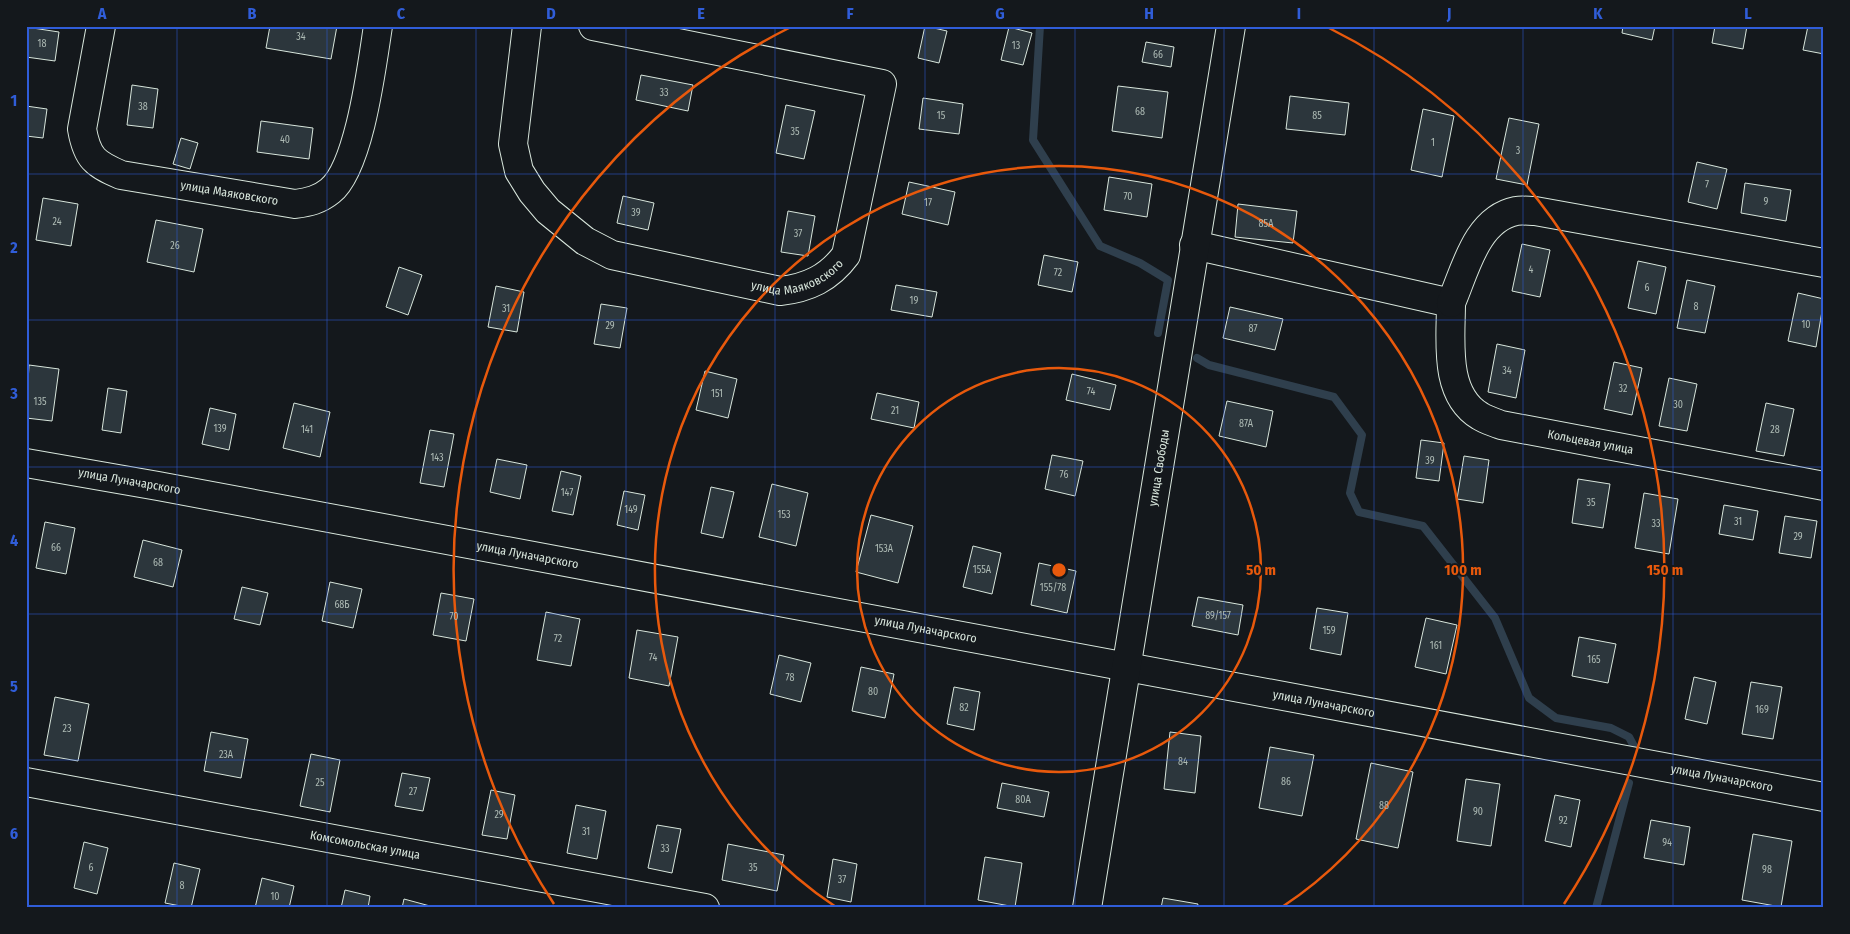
<svg xmlns="http://www.w3.org/2000/svg" width="1850" height="934" font-family="'Fira Sans Condensed',sans-serif">
  <style>
    .lines { fill: none; stroke-linecap: round; stroke-linejoin: round }
    .stream { stroke: #2f3f4d; stroke-width: 8 }
    .building { fill: #2c363c; stroke: #d8e6dc }
    .minor-casing { stroke: #d8e6dc; stroke-width: 30 }
    .minor { stroke: #14181c; stroke-width: 28 }
    .grid { fill: none; stroke: #305dd8; stroke-width: 1; stroke-opacity: 0.55 }
    .ring { fill: none; stroke: #e8590c; stroke-width: 2.5 }
    .labels { text-anchor: middle; dominant-baseline: central; stroke-width: 4; stroke-linejoin: round; paint-order: stroke }
    .number-label { font-size: 10px; fill: #adbab4 }
    .street-label { font-size: 12px; fill: #d8e6dc; stroke: #14181c }
    .centre { fill: #e8590c; stroke: #14181c; stroke-width: 2.5 }
    .ring-label { font-size: 15px; text-anchor: middle; font-weight: bold; fill: #e8590c; stroke: #14181c; stroke-width: 4; stroke-linejoin: round; paint-order: stroke }
    .neatline { fill: none; stroke: #305dd8; stroke-width: 2 }
    .grid-label { font-size: 16px; text-anchor: middle; font-weight: bold; fill: #305dd8 }
  </style>
  <rect width="100%" height="100%" fill="#14181c"/>
  <g class="lines">
    <!-- stream -->
    <path class="stream" d="M1040,26l-7,114 67,106 40,17 28,17 -10,53
      M1197,358l12,7 125,32 28,38 -12,58 9,19 64,14 72,92 34,80 27,20 55,10 18,9 8,15
      M1596,908l33,-125"/>
  </g>
  <!-- building -->
  <path class="building" d="M270,26h67l-6,33 -65,-11z
    M925,26l22,5 -8,32 -21,-5z
    M1623,26h32l-3,14 -30,-7z
    M1715,26h32l-4,23 -31,-6z
    M1808,26h16v28l-21,-4z
    M26,27l33,5 -4,29 -29,-4z
    M1009,27l23,6 -9,32 -22,-5z
    M1146,42l28,5 -3,20 -29,-5z
    M641,75l52,10 -5,26 -52,-11z
    M132,85l26,4 -5,39 -26,-3z
    M1118,86l50,6 -6,46 -50,-7z
    M1290,96l59,7 -4,32 -59,-6z
    M923,98l40,6 -4,30 -40,-5z
    M786,105l29,6 -11,48 -28,-6z
    M26,106l21,3 -4,29 -17,-2z
    M1423,109l31,7 -12,61 -31,-7z
    M1509,118l30,6 -12,61 -31,-6z
    M261,121l52,7 -4,31 -52,-7z
    M181,138l17,5 -8,26 -17,-5z
    M1697,162l30,7 -10,40 -29,-7z
    M1109,177l43,7 -5,33 -43,-7z
    M909,182l46,10 -7,33 -46,-11z
    M1745,183l46,7 -5,31 -45,-8z
    M623,196l31,7 -6,27 -31,-7z
    M43,198l35,6 -7,42 -35,-6z
    M1238,204l59,7 -4,32 -58,-6z
    M788,211l27,5 -7,40 -27,-4z
    M156,220l47,9 -9,43 -47,-10z
    M1522,244l28,6 -10,47 -28,-6z
    M1044,255l34,7 -6,30 -34,-7z
    M1638,261l28,6 -10,47 -28,-6z
    M399,267l23,8 -14,40 -22,-8z
    M1687,280l28,6 -10,47 -28,-5z
    M896,285l41,7 -5,25 -41,-7z
    M496,286l28,6 -7,40 -29,-5z
    M1798,293l26,6 -8,48 -28,-6z
    M601,304l26,4 -7,40 -26,-4z
    M1230,307l53,12 -8,31 -52,-12z
    M1497,344l28,6 -9,48 -28,-6z
    M1614,362l28,6 -10,47 -28,-6z
    M29,365l30,4 -7,52 -26,-3z
    M705,371l32,8 -9,39 -32,-8z
    M1072,374l44,11 -6,25 -44,-10z
    M1669,378l28,6 -10,47 -28,-5z
    M108,388l19,3 -6,42 -19,-3z
    M877,393l42,9 -5,26 -43,-9z
    M1227,401l46,10 -7,36 -47,-11z
    M294,403l36,9 -10,45 -37,-9z
    M1766,403l28,6 -10,47 -28,-5z
    M210,408l26,6 -7,36 -27,-6z
    M430,430l24,4 -10,53 -24,-4z
    M1421,440l23,3 -5,38 -23,-3z
    M1052,455l31,6 -8,35 -30,-7z
    M1464,456l25,4 -6,43 -26,-4z
    M497,459l30,6 -7,34 -30,-7z
    M561,471l20,5 -8,39 -21,-4z
    M1578,479l32,5 -7,44 -31,-5z
    M772,484l36,9 -12,53 -37,-9z
    M711,487l23,5 -11,46 -22,-5z
    M624,491l21,4 -7,35 -21,-5z
    M1644,493l34,6 -9,55 -34,-6z
    M1724,505l34,6 -5,29 -34,-6z
    M871,515l42,11 -15,57 -42,-11z
    M1785,516l32,5 -6,37 -32,-5z
    M45,522l30,6 -9,46 -30,-6z
    M143,540l39,10 -9,37 -39,-10z
    M973,546l28,7 -9,41 -29,-7z
    M1039,563l37,8 -9,42 -36,-8z
    M330,582l32,7 -9,39 -31,-7z
    M242,587l26,6 -8,32 -26,-6z
    M441,593l33,6 -8,42 -33,-6z
    M1198,597l45,8 -5,30 -46,-9z
    M1317,608l31,5 -7,42 -31,-6z
    M546,612l34,7 -9,47 -34,-6z
    M1426,618l31,7 -11,49 -31,-7z
    M637,630l41,7 -9,49 -40,-8z
    M1579,637l37,7 -8,39 -36,-7z
    M779,655l32,8 -10,39 -31,-8z
    M861,667l33,7 -9,44 -33,-7z
    M1694,677l22,5 -9,42 -22,-5z
    M1751,682l31,5 -9,52 -31,-5z
    M954,687l26,5 -6,38 -27,-6z
    M55,697l34,7 -11,57 -34,-6z
    M211,732l37,7 -7,39 -37,-7z
    M1170,732l31,4 -6,57 -31,-4z
    M1270,747l44,8 -12,61 -43,-8z
    M311,754l29,6 -10,52 -30,-6z
    M1371,763l42,9 -15,76 -42,-9z
    M402,773l28,5 -7,33 -28,-5z
    M1466,779l34,5 -9,62 -34,-5z
    M1002,783l47,9 -5,25 -47,-9z
    M491,790l24,5 -8,44 -25,-4z
    M1555,795l25,5 -9,47 -26,-6z
    M576,805l30,6 -9,48 -30,-6z
    M1651,820l39,7 -6,38 -40,-7z
    M657,825l24,4 -9,44 -24,-5z
    M1753,834l39,7 -11,66 -39,-7z
    M84,842l24,6 -11,46 -23,-6z
    M728,844l56,11 -7,36 -55,-11z
    M985,857l37,6 -7,44 -37,-7z
    M833,859l24,5 -6,38 -24,-5z
    M174,863l26,6 -9,39 -26,-5z
    M262,878l32,8 -5,22h-34z
    M345,890l25,6 -2,12h-27z
    M1163,898l35,6 -1,4h-36z
    M404,899l26,7 -1,2h-27z"/>
  <g class="lines">
    <defs>
      <g id="minor">
        <path id="s1" d="M101,26l-19,103c5,29 13,35 39,46l174,29c14,-2 24,-4 35,-13 30,-24 42,-127 48,-165"/>
        <path id="s2" d="M527,26l-14,118 6,27 13,21 16,19 37,30 27,14 168,36c28,-3 49,-13 66,-36l36,-171 -289,-58"/>
        <path id="s3" d="M1194,245l257,58c0,36 -8,91 29,113 6,4 14,6 21,9l323,61"/>
        <path d="M1451,303c14,-32 25,-84 65,-92 6,-1 13,0 19,0l289,52"/>
        <path id="s4" d="M26,463l132,23 1666,311"/>
        <path id="s5" d="M26,782l679,126"/>
        <path id="s6" d="M1087,908l144,-882"/>
      </g>
    </defs>
    <!-- minor casing -->
    <use href="#minor" class="minor-casing"/>
    <!-- minor -->
    <use href="#minor" class="minor"/>
  </g>
  <!-- grid -->
  <path class="grid" d="M177,26v882M327,26v882M476,26v882M626,26v882M775,26v882M925,26v882M1075,26v882M1224,26v882M1374,26v882M1523,26v882M1673,26v882M26,174h1798M26,320h1798M26,467h1798M26,614h1798M26,760h1798"/>
  <!-- distance rings -->
  <g class="ring">
    <circle cx="1059" cy="570" r="202"/>
    <path d="M836 907A404 404 0 1 1 1282 907"/>
    <path d="M554 904A606 606 0 0 1 789 28M1329 28A606 606 0 0 1 1564 904"/>
  </g>
  <g class="labels">
    <!-- number labels -->
    <g class="number-label">
      <text x="301" y="37">34</text>
      <text x="42" y="44">18</text>
      <text x="1016" y="46">13</text>
      <text x="1158" y="55">66</text>
      <text x="664" y="93">33</text>
      <text x="143" y="107">38</text>
      <text x="1140" y="112">68</text>
      <text x="941" y="116">15</text>
      <text x="1317" y="116">85</text>
      <text x="795" y="132">35</text>
      <text x="285" y="140">40</text>
      <text x="1433" y="143">1</text>
      <text x="1518" y="151">3</text>
      <text x="1707" y="185">7</text>
      <text x="1128" y="197">70</text>
      <text x="1766" y="202">9</text>
      <text x="928" y="203">17</text>
      <text x="636" y="213">39</text>
      <text x="57" y="222">24</text>
      <text x="1266" y="224">85А</text>
      <text x="798" y="234">37</text>
      <text x="175" y="246">26</text>
      <text x="1531" y="270">4</text>
      <text x="1058" y="273">72</text>
      <text x="1647" y="288">6</text>
      <text x="914" y="301">19</text>
      <text x="1696" y="307">8</text>
      <text x="506" y="309">31</text>
      <text x="1806" y="325">10</text>
      <text x="610" y="326">29</text>
      <text x="1253" y="329">87</text>
      <text x="1507" y="371">34</text>
      <text x="1623" y="389">32</text>
      <text x="1091" y="392">74</text>
      <text x="717" y="394">151</text>
      <text x="40" y="402">135</text>
      <text x="1678" y="405">30</text>
      <text x="895" y="411">21</text>
      <text x="1246" y="424">87А</text>
      <text x="220" y="429">139</text>
      <text x="307" y="430">141</text>
      <text x="1775" y="430">28</text>
      <text x="437" y="458">143</text>
      <text x="1430" y="461">39</text>
      <text x="1064" y="475">76</text>
      <text x="567" y="493">147</text>
      <text x="1591" y="503">35</text>
      <text x="631" y="510">149</text>
      <text x="784" y="515">153</text>
      <text x="1738" y="522">31</text>
      <text x="1656" y="524">33</text>
      <text x="1798" y="537">29</text>
      <text x="56" y="548">66</text>
      <text x="884" y="549">153А</text>
      <text x="158" y="563">68</text>
      <text x="982" y="570">155А</text>
      <text x="1053" y="588">155/78</text>
      <text x="342" y="605">68Б</text>
      <text x="1218" y="616">89/157</text>
      <text x="454" y="617">70</text>
      <text x="1329" y="631">159</text>
      <text x="558" y="639">72</text>
      <text x="1436" y="646">161</text>
      <text x="653" y="658">74</text>
      <text x="1594" y="660">165</text>
      <text x="790" y="678">78</text>
      <text x="873" y="692">80</text>
      <text x="964" y="708">82</text>
      <text x="1762" y="710">169</text>
      <text x="67" y="729">23</text>
      <text x="226" y="755">23А</text>
      <text x="1183" y="762">84</text>
      <text x="1286" y="782">86</text>
      <text x="320" y="783">25</text>
      <text x="413" y="792">27</text>
      <text x="1023" y="800">80А</text>
      <text x="1384" y="806">88</text>
      <text x="1478" y="812">90</text>
      <text x="499" y="815">29</text>
      <text x="1563" y="821">92</text>
      <text x="586" y="832">31</text>
      <text x="1667" y="843">94</text>
      <text x="665" y="849">33</text>
      <text x="91" y="868">6</text>
      <text x="753" y="868">35</text>
      <text x="1767" y="870">98</text>
      <text x="842" y="880">37</text>
      <text x="182" y="886">8</text>
      <text x="275" y="897">10</text>
    </g>
    <!-- street labels -->
    <g class="street-label">
      <text stroke="none"><textPath href="#s1" startOffset="279">улица Маяковского</textPath></text>
      <text stroke="none"><textPath href="#s2" startOffset="466">улица Маяковского</textPath></text>
      <text stroke="none"><textPath href="#s3" startOffset="500">Кольцевая улица</textPath></text>
      <text stroke="none"><textPath href="#s6" startOffset="446">улица Свободы</textPath></text>
      <text stroke="none"><textPath href="#s4" startOffset="105">улица Луначарского</textPath></text>
      <text stroke="none"><textPath href="#s4" startOffset="510">улица Луначарского</textPath></text>
      <text stroke="none"><textPath href="#s4" startOffset="915">улица Луначарского</textPath></text>
      <text stroke="none"><textPath href="#s4" startOffset="1320">улица Луначарского</textPath></text>
      <text stroke="none"><textPath href="#s4" startOffset="1725">улица Луначарского</textPath></text>
      <text stroke="none"><textPath href="#s5" startOffset="345">Комсомольская улица</textPath></text>
    </g>
  </g>
  <circle cx="1059" cy="570" r="8" class="centre"/>
  <g class="ring-label">
    <text x="1261" y="575">50 m</text>
    <text x="1463" y="575">100 m</text>
    <text x="1665" y="575">150 m</text>
  </g>
  <!-- border -->
  <rect width="1850" height="934" fill="none" stroke="#14181c" stroke-width="55"/>
  <rect x="28" y="28" width="1794" height="878" class="neatline"/>
  <g class="grid-label">
    <text x="102" y="19">A</text>
    <text x="252" y="19">B</text>
    <text x="401" y="19">C</text>
    <text x="551" y="19">D</text>
    <text x="701" y="19">E</text>
    <text x="850" y="19">F</text>
    <text x="1000" y="19">G</text>
    <text x="1149" y="19">H</text>
    <text x="1299" y="19">I</text>
    <text x="1449" y="19">J</text>
    <text x="1598" y="19">K</text>
    <text x="1748" y="19">L</text>
    <text x="14" y="106">1</text>
    <text x="14" y="253">2</text>
    <text x="14" y="399">3</text>
    <text x="14" y="546">4</text>
    <text x="14" y="692">5</text>
    <text x="14" y="839">6</text>
  </g>
</svg>
